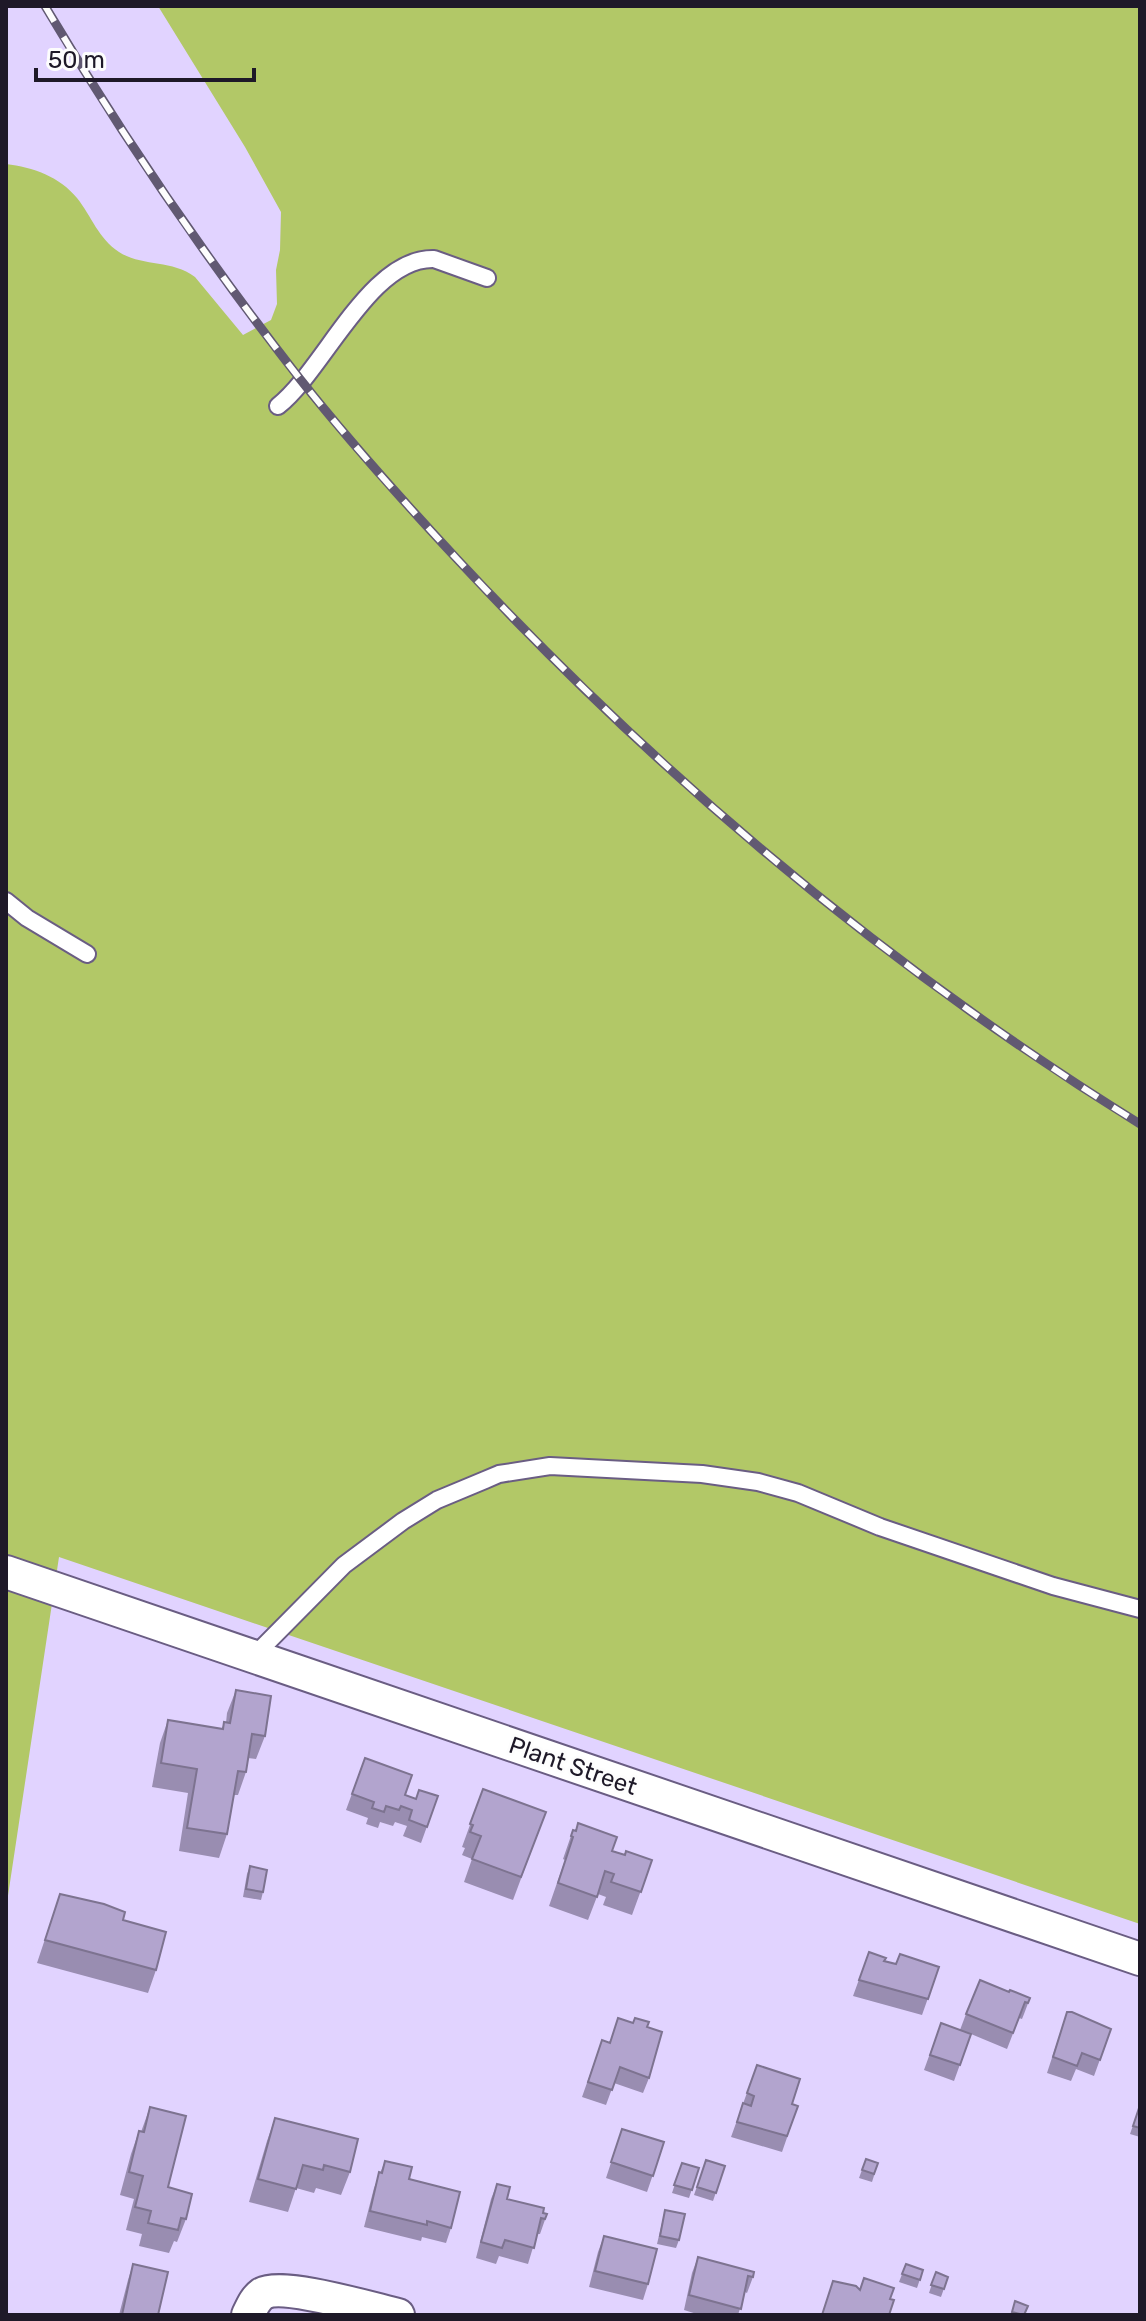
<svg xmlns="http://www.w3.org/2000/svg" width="1146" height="2321" font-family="Rubik,sans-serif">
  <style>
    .green { fill: #b2c867 }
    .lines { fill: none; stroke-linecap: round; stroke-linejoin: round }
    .lane-casing { stroke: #6a5d83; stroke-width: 20 }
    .street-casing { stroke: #6a5d83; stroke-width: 36 }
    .lane { stroke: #fff; stroke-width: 16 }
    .street { stroke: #fff; stroke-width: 32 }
    .rail-casing { stroke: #615972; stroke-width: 9 }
    .rail { stroke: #fdfdfd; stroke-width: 6; stroke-dasharray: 18; stroke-linecap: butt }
    .wall { fill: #998db1 }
    .building { fill: #b2a4ce; stroke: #7d7390; stroke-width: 2 }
    .labels { text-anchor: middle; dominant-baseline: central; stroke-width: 6; stroke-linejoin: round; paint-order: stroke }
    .street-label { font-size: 24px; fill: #1e1928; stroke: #fdfdfd }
  </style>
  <rect width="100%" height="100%" fill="#e1d3ff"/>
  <!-- green -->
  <path class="green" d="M158,6h982v1918l-1081,-367 -53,352v-1745c27,3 54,13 71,34 15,19 21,40 42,54 23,15 52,7 76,25l48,58 28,-15 6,-16 -1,-34 4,-20 1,-38 -36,-65z"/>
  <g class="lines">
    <defs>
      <path id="lane" d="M278,406c46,-36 92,-149 156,-147l53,19
        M6,901l21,17 60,36
        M253,1657l91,-92 59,-44 34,-21 48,-20 14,-6 51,-8 152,8 56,8 40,11 82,34 173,59 87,23"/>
      <path id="street" d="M6,1572l1134,387
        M248,2315c4,-8 7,-16 14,-21 20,-12 110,15 136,21"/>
    </defs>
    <!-- lane casing -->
    <use href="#lane" class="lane-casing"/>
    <!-- street casing -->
    <use href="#street" class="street-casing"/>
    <!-- lane -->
    <use href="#lane" class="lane"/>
    <!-- street -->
    <use href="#street" class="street"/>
    <defs>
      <path id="rail" d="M45,6c77,130 162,254 255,373 49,62 103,122 157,180 202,217 431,409 683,565"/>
    </defs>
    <!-- rail casing -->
    <use href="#rail" class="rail-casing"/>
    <!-- rail -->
    <use href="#rail" class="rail"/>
  </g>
  <!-- wall -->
  <path class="wall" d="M236,1690l29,46 -9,23 -8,-1 -2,14 -8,23h-4l-7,39 -8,24 -40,-7 9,-58 -36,-6 8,-44 8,-23 54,9 2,-7 2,1 1,-10z
    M365,1758l40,37 11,4 22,-3 -17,47 -18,-7 4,-10 -12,-4 -2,4 -13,-4 -2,6 -12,-4 2,-6 -22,-8z
    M483,1789l63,23 -33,88 -49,-18 8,-23 -10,-4 3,-7 -3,-1z
    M573,1830l39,21 13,4 27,5 -20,55 -29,-10 3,-8 -8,-3 -10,26 -39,-14 16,-46 -2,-1z
    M250,1866l13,26 -2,8 -18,-3 4,-23z
    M60,1894l63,26 33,50 -8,23 -111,-30z
    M869,1952l15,9 12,3 43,3 -17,48 -69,-19z
    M1009,1992l21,6 -6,16 -2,5 -3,-1 -12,31 -36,-15 -17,47 -30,-11 17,-47 19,7 6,-16z
    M1067,2012l44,17 -17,47 -18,-7 -5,12 -24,-8z
    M647,2027l2,51 -6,15 -29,-10 -8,22 -24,-8 20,-57 7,3z
    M757,2065l35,39 6,2 -16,46 -51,-15z
    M1140,2105v32l-10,-3z
    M150,2107l18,80 18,32 -9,23 -3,-1 -5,12 -30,-7 3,-12 -16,-4 8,-31 -14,-4 11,-41 8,-23 2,1z
    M275,2118l75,54 -9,23 -25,-7 -2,5 -18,-5 -8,24 -39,-10 18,-61z
    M622,2129l42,13 -17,50 -41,-14z
    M866,2159l12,4 -6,19 -13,-4z
    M706,2160l19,6 -12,35 -19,-6z
    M385,2161l66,67 -5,15 -24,-6 -1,4 -57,-14 10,-39z
    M682,2163l17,5 -10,30 -17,-5z
    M497,2184l10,15 40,15 -7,20h-3l-9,30 -29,-8 -3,8 -20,-6 15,-59z
    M665,2210l14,30 -3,8 -19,-4z
    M604,2236l44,48 -5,16 -54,-13 9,-35z
    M698,2257l55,20 -6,16 -2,-1 -7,23h-38l-16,-5 8,-37z
    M133,2264l25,51h-39l9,-35z
    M906,2264l17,6 -6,18 -18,-6z
    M936,2272l12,5 -7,20 -12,-4z"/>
  <!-- building -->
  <path class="building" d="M236,1690l35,6 -6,40 -13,-2 -6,38 -8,-1 -11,63 -40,-6 10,-59 -36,-6 7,-43 55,9 1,-7 6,1z
    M365,1758l47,17 -7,20 11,4 3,-9 19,6 -11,31 -18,-7 3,-10 -11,-4 -2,4 -13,-4 -2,6 -12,-4 2,-6 -22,-8z
    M483,1789l63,23 -25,65 -49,-18 9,-23 -11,-4 3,-7 -3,-1z
    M578,1823l39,14 -5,14 13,4 1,-4 26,9 -11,32 -30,-10 3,-8 -9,-3 -8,26 -39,-14 15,-46 -2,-1 2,-6 3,1z
    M250,1866l17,4 -4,22 -17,-3z
    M60,1894l44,10 21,8 -2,8 43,12 -10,38 -111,-30z
    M869,1952l17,6 -2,3 12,3 4,-10 39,13 -11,32 -69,-19z
    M980,1980l29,12 1,-2 20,8 -2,5 -3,-1 -12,31 -47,-19z
    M1067,2012h5l39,17 -11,31 -18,-7 -5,13 -24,-9z
    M618,2018l15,5 2,-5 14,4 -2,5 15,5 -13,46 -29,-11 -8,23 -24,-8 14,-42 8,3z
    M941,2023l30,11 -11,31 -30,-10z
    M757,2065l43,14 -8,25 6,2 -11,30 -50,-14 6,-19 8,3 3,-10 -7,-3z
    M1140,2105v23l-7,-2z
    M150,2107l36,9 -18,71 24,7 -6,25 -5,-1 -3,12 -30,-7 3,-12 -16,-4 8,-31 -14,-4 10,-41 5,1z
    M275,2118l83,21 -8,33 -26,-7 -1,5 -20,-5 -7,24 -38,-10z
    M622,2129l42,13 -11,34 -42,-14z
    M866,2159l12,4 -4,11 -12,-4z
    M706,2160l19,6 -9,27 -19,-6z
    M385,2161l27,6 -3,12 51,13 -9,36 -24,-7v4l-57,-14 9,-39 3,1z
    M682,2163l17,5 -7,22 -18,-5z
    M497,2184l13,3 -3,12 37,9 -1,5 4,1 -2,5 -4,-1 -7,30 -29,-8 -3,8 -21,-6z
    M665,2210l20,4 -6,26 -19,-4z
    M604,2236l53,13 -9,35 -53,-13z
    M698,2257l56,15 -1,5 -5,-1 -7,33 -52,-14z
    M133,2264l35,8 -10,43h-36z
    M906,2264l17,6 -3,10 -18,-6z
    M936,2272l12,5 -4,12 -13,-4z
    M864,2278l30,10 -4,11 4,1 -5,15h-67l11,-34 23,5 4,4z
    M1015,2301l13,5 -4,9 -12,-3z"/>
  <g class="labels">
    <!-- street labels -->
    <g class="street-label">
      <text transform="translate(573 1766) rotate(19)">Plant Street</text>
    </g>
  </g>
  <!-- border -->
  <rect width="1146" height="2321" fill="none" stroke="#1e1928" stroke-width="16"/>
  <!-- scale -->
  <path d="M36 68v12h218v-12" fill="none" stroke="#1e1928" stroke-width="4"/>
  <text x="48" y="68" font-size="24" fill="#1e1928" stroke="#fdfdfd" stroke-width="6" paint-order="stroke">50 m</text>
</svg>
